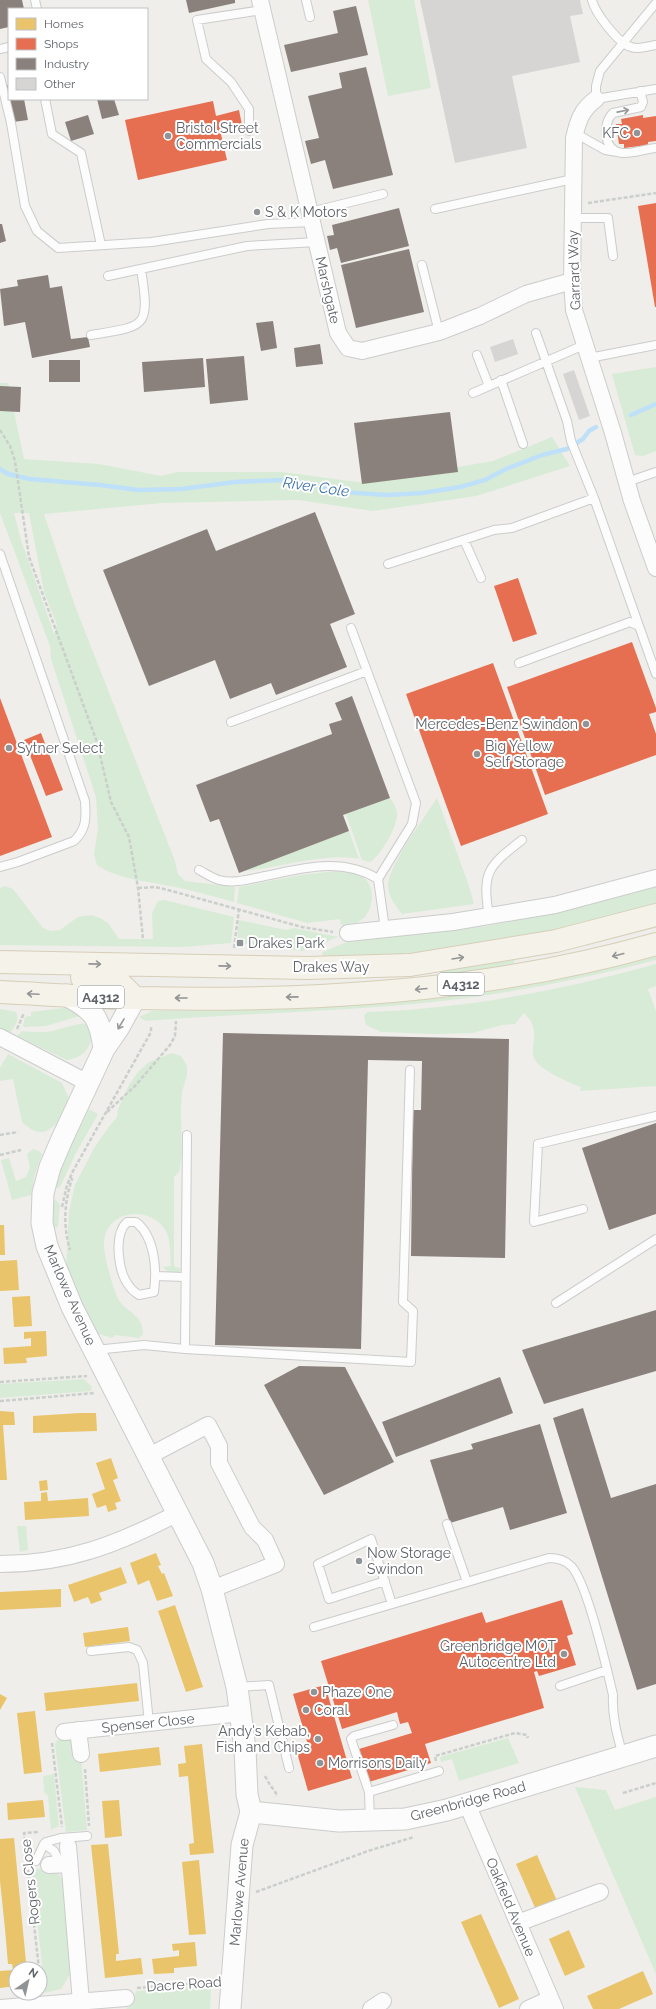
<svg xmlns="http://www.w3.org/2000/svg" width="656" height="2009" font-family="Raleway,sans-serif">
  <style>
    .green { fill: #d8ebd6; fill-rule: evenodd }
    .homes { fill: #e9c46a }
    .shops { fill: #e76f51 }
    .industry { fill: #8a817c }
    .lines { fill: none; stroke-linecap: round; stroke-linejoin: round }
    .stream { stroke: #bfe0f9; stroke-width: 4.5 }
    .building { fill: #d6d5d3 }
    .service-casing { stroke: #cbcccc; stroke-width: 10 }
    .minor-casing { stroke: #cbcccc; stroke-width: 18 }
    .tertiary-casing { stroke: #cbcccc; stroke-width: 23 }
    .primary-casing { stroke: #d7ceb8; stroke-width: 24 }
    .path { stroke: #cacfcc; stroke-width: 2.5; stroke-dasharray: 4 2; stroke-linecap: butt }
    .service { stroke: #fdfcfc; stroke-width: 8 }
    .minor { stroke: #fdfcfc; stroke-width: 16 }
    .tertiary { stroke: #fdfcfc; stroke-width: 21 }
    .primary { stroke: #f4f2e9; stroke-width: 22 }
    .oneway { stroke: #96999c }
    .oneway2 { stroke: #939595 }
    .poi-dot { fill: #919496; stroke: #fff; stroke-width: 1.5 }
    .labels { text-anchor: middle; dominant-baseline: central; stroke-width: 4; stroke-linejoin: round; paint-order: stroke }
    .shield { fill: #fff; stroke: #8f9295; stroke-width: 1 }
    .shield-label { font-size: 13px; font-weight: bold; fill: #5f6368 }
    .poi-label { font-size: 14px; fill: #5f6368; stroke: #fff; text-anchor: start }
    .street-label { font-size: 14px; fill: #5f6368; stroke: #fff }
    .water-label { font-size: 15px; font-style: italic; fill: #4174aa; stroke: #fff }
  </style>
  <rect width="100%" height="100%" fill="#efeeea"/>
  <!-- green -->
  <path class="green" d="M368,0h46l17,88 -43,8z
    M656,367v84l-13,5 -8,-1 -23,-81z
    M0,383h8l16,76 75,5 62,12 16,-4h105l83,11 128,-22 59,-24 18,29 -94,30 -103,15 -75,-11 -136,3 -118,11 31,92 100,255 3,13 7,7 50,6 -1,15c-18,-5 -36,-10 -54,-14 -26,-6 -62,-8 -83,-23l-3,-11 4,-26 -2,-31 -45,-138 -1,-13 -50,-133zM14,513h15l15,79 13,33 -3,9 -33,-94z
    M390,798c3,4 6,9 7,14 2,12 -16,44 -27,50l-8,-2 -16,-46z
    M437,798l31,85 6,21 -72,10c-6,-8 -13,-16 -14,-27 -1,-20 37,-70 49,-89z
    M349,831l10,28c-34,-7 -80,9 -116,12z
    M345,870c7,2 17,4 22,11 9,11 5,33 -7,40 -6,3 -13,3 -19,4l-1,-6 -33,4 -70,-20 2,-16 62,-12z
    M5,886l8,3 30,39 8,3 9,-1 18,-13 14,-2 8,3 8,5 11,16h34l-1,-26 6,-12 6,-1 70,17 -3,26 -49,4 -182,-2v-57z
    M656,886v18l-81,24 -139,22 -41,5 -74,4 2,-7 24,-10 140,-16 77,-15z
    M239,920l47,10 8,-2 44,9 -35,14 -66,-8z
    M656,953v7c-74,19 -147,34 -223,42 -95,10 -191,11 -287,19l-7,-4 13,-6 76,-1 52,-4z
    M513,957l2,3 -2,5 -69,10 -3,-3v-2z
    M656,964v22l-8,3 8,22v75l-76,5 1,-4c-11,-4 -39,-16 -46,-27 -8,-12 9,-28 -11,-47l-9,11 -13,1 -30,8 -37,1 -54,-2 -15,-7 -2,-10 4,-3c98,-3 194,-22 288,-48z
    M62,1008h10l11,7 -37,11 -22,1 -1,-1 2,-9 6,-1v-4z
    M0,1009l16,3c4,8 -1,14 -6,21l-10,-5z
    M90,1023c6,18 -3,35 -23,37l-50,-24 5,-5c10,1 21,2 31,0 13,-4 23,-7 37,-8z
    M172,1053l9,3 6,10v9l-5,17 -1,19 1,45 -3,16 -5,5v89l8,3 -5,4h-8l-6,-6 8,-1c-1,-10 0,-23 -4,-33 -14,-29 -61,-24 -63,9 -1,11 9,47 14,57 10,15 25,15 25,35l-4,4 -24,-3 -3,3 -16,-5 -30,-61 3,-61 6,-26 19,-37 14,-20 9,-11 1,-8 11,-24 9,-13 11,-10z
    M8,1054l54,29 7,16c-8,23 -23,47 -47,23l-9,-43 -13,2v-13z
    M89,1109l9,5 -22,39 -16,34 -3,1 -2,-1 8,-27z
    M33,1149l6,2 3,3 -8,23 -3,18 -19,5 -11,-40 8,-2 7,23 10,-4 4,-10 -3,-13z
    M56,1200l4,4 -2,23 -4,1 -1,-27z
    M84,1379l8,8 -1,4 -91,7v-14z
    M17,1526h9l2,24 -8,2z
    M508,1738l11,25 -60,18 -7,-22 -11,3 -1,-5z
    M60,1739h10l11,17 6,74 -21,2 -11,-88 1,-3z
    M54,1774l5,52 -8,4 -3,-34 -4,-4 -1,-16z
    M575,1787l31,3 9,20 41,-13v177z
    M32,1869c14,1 26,-1 32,13l8,94h-3l-8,13 -16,4z
    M211,1985l-1,24h-84l7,-8 3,-10z"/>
  <!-- homes -->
  <path class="homes" d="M0,1225h4l1,30h-5z
    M17,1260l2,30 -19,1v-30z
    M30,1296l2,30 -18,1 -2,-30z
    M46,1331l1,25 -21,2 1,5 -23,1 -1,-16 28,-2v-8l-7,1v-7z
    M0,1411l14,1 1,13h-12l4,55h-7z
    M80,1413h16l1,18 -64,2v-17z
    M111,1458l7,20 -5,2 8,21 -6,2 2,6 -9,3 -2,-7 -9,3 -5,-14 13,-5 -9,-26z
    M47,1480l1,10 -8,1 -1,-10z
    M47,1492l1,9 40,-3 1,18 -64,4 -1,-18 17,-1v-8z
    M156,1553l5,12 -3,1 4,8 2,-1 9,23 -16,5 -8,-21 -11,5 -8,-22z
    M121,1567l6,16 -28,10 3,7 -11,4 -3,-7 -14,5 -6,-17z
    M61,1589v18l-61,3v-18z
    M175,1605l28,82 -17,5 -28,-81z
    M128,1627l2,14 -45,6 -2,-14z
    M137,1683l2,18 -93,10 -2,-18z
    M0,1694l7,4 -7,12z
    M35,1711l7,61 -18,2 -7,-61z
    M202,1744l12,109 -24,2 -1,-11 5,-1 -6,-67 -9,1 -1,-13 8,-1 -2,-17z
    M159,1747l2,18 -61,7 -2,-18z
    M43,1800l2,17 -37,3 -1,-17z
    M119,1800l3,36 -17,2 -3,-37z
    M14,1838l12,124 -2,1v6h-8v17l-16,2v-17l13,-1 -1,-6h-4l-3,-35 -5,-48v-42z
    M108,1844l11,110h-3v7l25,-3 2,16 -38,4 -14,-133z
    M537,1855l20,46 -21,9 -20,-46z
    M199,1860l7,74 -17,1 -7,-73z
    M481,1914l38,85 -20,9 -38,-86z
    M569,1930l16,37 -20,9 -16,-37z
    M195,1942l2,24 -23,2v5l-20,1 -2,-15 27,-3v-6l-6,1 -1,-7z
    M643,1971l10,23 -34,15h-26l-6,-13z"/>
  <!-- shops -->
  <path class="shops" d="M213,101l3,15 23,-6 3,15 -22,5 7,30 -89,20 -13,-60z
    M643,115v3l13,-2v25l-8,1v3l-24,3v-4h-5l-3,-20h6l-1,-5z
    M656,203v104h-1l-17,-101z
    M518,578l19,56 -24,8 -19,-56z
    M632,642l24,66v4l-7,2 7,20v21l-111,40 -38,-108z
    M493,663l55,151 -87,32 -55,-152z
    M0,698l52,139 -52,19z
    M41,733l22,57 -17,6 -22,-56z
    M562,1600l11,34 -6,2 9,29 -37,11 -2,-5 -3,1 10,36 -119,36 6,19 -62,19 -10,-33 53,-16 -4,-11 -8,2 -3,-12 -55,17 -21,-68 161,-49 4,11z
    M325,1685l27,93 -44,13 -12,-42 12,-4 -15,-51z"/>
  <!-- industry -->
  <path class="industry" d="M0,0h22l2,9h-15v18l-9,2z
    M186,0h49v3l-46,10z
    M356,6l12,49 -77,17 -7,-27 54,-12 -5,-22z
    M366,67l27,108 -60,14 -8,-29 -14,4 -6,-23 14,-3 -11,-42 34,-8 -3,-15z
    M9,85v14h15l4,21 -15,2 -8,-36z
    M97,99h17l5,16 -17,4z
    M88,115l6,19 -23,7 -6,-19z
    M399,208l10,38 -68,17 -4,-15 -7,2 -3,-14 7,-1 -2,-10z
    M0,224h2l4,17 -6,2z
    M409,249l15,63 -68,16 -15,-63z
    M48,275l2,13 12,-2 9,53 17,-2 2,10 -58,11 -7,-36 -21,4 -4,-37 18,-3 -1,-6z
    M273,321l4,27 -16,3 -5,-28z
    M320,344l3,20 -27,3 -2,-19z
    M244,356l4,44 -38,4 -4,-45z
    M203,358l2,29 -61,5 -2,-30z
    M49,360h31v22h-31z
    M0,386l21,1 -1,25 -20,-1z
    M450,412l8,60 -96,12 -8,-61z
    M315,512l40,102 -25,10 17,43 -71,28 -5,-12 -41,16 -15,-39 -66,26 -46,-116 104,-41 9,22z
    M352,696l38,102 -47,17 6,16 -110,42 -20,-54 -9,3 -14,-37 136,-51 -3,-10 13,-4 -7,-17z
    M223,1033l286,6 -4,219 -94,-2 2,-146h8l1,-49 -54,-1 -7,289 -146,-4z
    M656,1123v91l-47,16 -27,-82z
    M656,1310v61l-112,33 -22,-54z
    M299,1366l46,1 49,95 -70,33 -60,-110z
    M500,1377l13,36 -117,44 -14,-35z
    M583,1408l28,90 45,-14v200l-19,6 -84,-272z
    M540,1424l27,89 -57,17 -7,-23 -53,16 -20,-63 43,-11 -2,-5z"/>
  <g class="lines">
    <!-- stream -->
    <path class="stream" d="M631,415l25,-11
      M0,469l8,5 22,5 70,6 38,5 44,-1 53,-7 46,-2 36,5 25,7 45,3 35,-2 38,-6 25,-7 21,-11 36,-14 25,-6 16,-10 6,-8 7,-4"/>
  </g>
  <!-- building -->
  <path class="building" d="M420,0h160l3,14 -13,2 10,46 -68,14 15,72 -72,15z
    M513,339l5,15 -23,8 -5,-15z
    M574,370l16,46 -11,4 -16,-46z"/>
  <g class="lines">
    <defs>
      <path id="service" d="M35,0l2,9
        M306,0l4,17
        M592,0c3,13 26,43 39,47 8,3 17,-1 25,-2
        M656,3l-56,68 -4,15v13l60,-10
        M0,49l9,-2
        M0,77l11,46 14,83 12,25 21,17 94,-6 116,-18 45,-2
        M640,91l3,11 -2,5 -28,6c-11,10 -10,38 9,40 11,1 23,-4 34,-5
        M45,99l7,35 29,19 20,92
        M249,131v-22l-18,-27 -25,-23 -9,-39 65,-10
        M575,133l30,17 13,2
        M435,209l138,-30
        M310,212l73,-18
        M573,218h35l5,38
        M422,265l17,67
        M108,276l139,-30 70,-4
        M536,333l31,88 4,20 23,57
        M91,335c56,-9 59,-7 50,-66
        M477,355l12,31
        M589,358l67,-13
        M501,380l22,64
        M473,393l111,-48
        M627,482l29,-10
        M464,540l17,38
        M0,554l85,247c1,16 2,28 -11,40l-56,21 -18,5
        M388,564l106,-34 18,-2 82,-30 45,128
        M351,628l65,175 -4,21 -34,55 7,50
        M519,663l111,-41 9,4 17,48
        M231,722l136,-51
        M199,870c6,3 13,8 20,10 15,4 31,-1 46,-4 39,-8 77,-19 113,3
        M489,917c-7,-45 -2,-50 33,-77
        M583,1209l-49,13 4,-78 118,-28
        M127,1222h9c19,15 21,47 18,70l-15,3c-3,-2 -7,-5 -9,-8 -12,-14 -17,-52 -3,-65z
        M156,1276l28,1
        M556,1303l100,-64
        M185,1349l2,-214
        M95,1350l49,-5 41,4 226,13 2,-51 -10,-9 7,-232
        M447,1524l20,58
        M385,1581l-56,18 -11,-35 53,-25 21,65
        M314,1627l235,-69c8,0 16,2 22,8 16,16 36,103 42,129 -1,22 4,40 10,61
        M91,1651l38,-4 8,3 6,13 6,60
        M560,1686l47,-16
        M238,1687l31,-2 20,83
        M369,1792l70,-21
        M370,1821l-1,-29 -18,-53 3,-3 39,-11
        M36,1861l8,-17
        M61,1865l-7,-14 -10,-7 2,-2 15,-4 26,-2"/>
      <path id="minor" d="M260,0l78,333 10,15 14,3 77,-19 41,-16 46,-22 46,-13
        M596,99c-15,11 -18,22 -22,39l-2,143 2,29 39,123 19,68 24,67
        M348,933l105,-11 102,-17 101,-27
        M0,1037l88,46
        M149,1456l59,-31 11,21v17l33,64 13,13 11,24 -64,25
        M0,1564c68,0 118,-20 178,-51
        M78,1730l3,24
        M64,1732l177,-19
        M467,1804l88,205
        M68,1846l13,156
        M49,1865l20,-1
        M518,1923l82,-31
        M0,2008l126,-10
        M371,2009l12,-8
        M528,2009l22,-10"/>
      <path id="tertiary" d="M66,995c28,15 34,22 38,54
        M135,998l-16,29 -15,22 -42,90 -12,28 -7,26 -1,30 5,23 25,61 131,256 9,26 25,98 8,62 2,45 4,18 -9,33 -12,164
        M251,1812l88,9 66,-2 42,-9 209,-64"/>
      <path id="primary" d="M0,962l308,6 102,-3 146,-24 100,-26
        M82,978l36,3 17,17
        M0,992c45,2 91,6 136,6 175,4 351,-6 520,-54"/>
    </defs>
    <!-- service casing -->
    <use href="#service" class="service-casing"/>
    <!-- minor casing -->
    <use href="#minor" class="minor-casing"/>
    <!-- tertiary casing -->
    <use href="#tertiary" class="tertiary-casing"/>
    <!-- primary casing -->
    <use href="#primary" class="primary-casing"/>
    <!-- path -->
    <path class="path" d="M588,203l68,-10
      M0,430l10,16 5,15 14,96 68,185 14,60 18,35 9,51 5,51
      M138,888l17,-1 13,3 134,37 31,5
      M234,948l5,-39
      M17,1029l7,-16
      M107,1112l28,-26 35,-41 5,-9 1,-15
      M0,1135l18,-3
      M0,1155l21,-5
      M70,1178l2,1c-8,24 -9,47 -2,71
      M62,1207l5,-22 6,-14 78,-139v-6
      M0,1382l87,-6
      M0,1401l95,-8
      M52,1743l10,84
      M436,1761l-1,-5 80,-23 12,2 1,3
      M85,1769l4,57
      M265,1776l5,9 6,8v4
      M623,1793l33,-10
      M27,1853l-3,-20 15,-1
      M28,1870l11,99
      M256,1892l112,-41 46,-14
      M40,1974l2,16
      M137,1988l77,-6"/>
    <!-- service -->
    <use href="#service" class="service"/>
    <!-- minor -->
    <use href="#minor" class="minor"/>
    <!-- tertiary -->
    <use href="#tertiary" class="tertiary"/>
    <!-- primary -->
    <use href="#primary" class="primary"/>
  </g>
  <!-- one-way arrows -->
  <defs><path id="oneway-shaft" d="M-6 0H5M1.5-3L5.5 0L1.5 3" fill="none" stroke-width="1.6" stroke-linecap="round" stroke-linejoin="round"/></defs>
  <g class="oneway">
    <use href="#oneway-shaft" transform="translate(623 111) rotate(-11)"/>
    <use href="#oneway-shaft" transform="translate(121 1024) rotate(121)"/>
  </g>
  <g class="oneway2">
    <use href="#oneway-shaft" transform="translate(618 955) rotate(166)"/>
    <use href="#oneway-shaft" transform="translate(458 958) rotate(-9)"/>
    <use href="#oneway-shaft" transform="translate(95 964) rotate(1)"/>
    <use href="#oneway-shaft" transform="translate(225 966) rotate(1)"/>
    <use href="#oneway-shaft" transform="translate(421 989) rotate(175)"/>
    <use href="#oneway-shaft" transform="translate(33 994) rotate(-177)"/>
    <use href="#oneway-shaft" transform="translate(292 997) rotate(179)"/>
    <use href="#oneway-shaft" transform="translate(181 998) rotate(180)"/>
  </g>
  <!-- markers -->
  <g class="poi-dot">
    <circle cx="637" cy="133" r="4"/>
    <circle cx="168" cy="136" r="4"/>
    <circle cx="257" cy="212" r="4"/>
    <circle cx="586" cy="724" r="4"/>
    <circle cx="9" cy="748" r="4"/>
    <circle cx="477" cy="754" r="4"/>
    <rect x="236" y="939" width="8" height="8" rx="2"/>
    <circle cx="359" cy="1561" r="4"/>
    <circle cx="564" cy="1654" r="4"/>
    <circle cx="314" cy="1692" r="4"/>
    <circle cx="306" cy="1710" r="4"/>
    <circle cx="318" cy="1739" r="4"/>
    <circle cx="320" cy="1763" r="4"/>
  </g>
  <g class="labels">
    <!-- shield labels -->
    <g class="shield">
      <rect x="438" y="973" width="46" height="22" rx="3"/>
      <rect x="78" y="986" width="46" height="22" rx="3"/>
    </g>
    <g class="shield-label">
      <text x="461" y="984">A4312</text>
      <text x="101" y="997">A4312</text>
    </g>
    <!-- poi labels -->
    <g class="poi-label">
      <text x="176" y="128">Bristol Street<tspan x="176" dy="16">Commercials</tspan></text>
      <text x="629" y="133" text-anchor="end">KFC</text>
      <text x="265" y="212">S &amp; K Motors</text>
      <text x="578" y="724" text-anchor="end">Mercedes-Benz Swindon</text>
      <text x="485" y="746">Big Yellow<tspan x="485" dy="16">Self Storage</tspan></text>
      <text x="17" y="748">Sytner Select</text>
      <text x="248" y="943">Drakes Park</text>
      <text x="367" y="1553">Now Storage<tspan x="367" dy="16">Swindon</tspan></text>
      <text x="556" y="1646" text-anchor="end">Greenbridge MOT<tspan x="556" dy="16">Autocentre Ltd</tspan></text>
      <text x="322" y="1692">Phaze One</text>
      <text x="314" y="1710">Coral</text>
      <text x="310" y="1731" text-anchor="end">Andy's Kebab,<tspan x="310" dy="16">Fish and Chips</tspan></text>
      <text x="328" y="1763">Morrisons Daily</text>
    </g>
    <!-- street labels -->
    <g class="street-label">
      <text transform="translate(574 270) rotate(-92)">Garrard Way</text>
      <text transform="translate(328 290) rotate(77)">Marshgate</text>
      <text x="331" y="967">Drakes Way</text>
      <text transform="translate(70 1295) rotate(66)">Marlowe Avenue</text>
      <text transform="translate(148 1723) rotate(-6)">Spenser Close</text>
      <text transform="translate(468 1801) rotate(-15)">Greenbridge Road</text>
      <text transform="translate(30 1882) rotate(-96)">Rogers Close</text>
      <text transform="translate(239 1892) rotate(-85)">Marlowe Avenue</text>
      <text transform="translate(511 1907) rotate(67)">Oakfield Avenue</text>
      <text transform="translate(184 1984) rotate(-4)">Dacre Road</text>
    </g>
    <!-- water labels -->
    <g class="water-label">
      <text transform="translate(316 487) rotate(8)">River Cole</text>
    </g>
  </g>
  <!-- legend -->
  <rect x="8" y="8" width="140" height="92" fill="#ffffff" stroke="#bfc1c3"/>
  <rect x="16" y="18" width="20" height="12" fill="#e9c46a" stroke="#bfc1c3"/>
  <text x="44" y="28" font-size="12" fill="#5f6368">Homes</text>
  <rect x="16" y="38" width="20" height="12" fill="#e76f51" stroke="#bfc1c3"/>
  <text x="44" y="48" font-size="12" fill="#5f6368">Shops</text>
  <rect x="16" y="58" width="20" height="12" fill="#8a817c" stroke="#bfc1c3"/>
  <text x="44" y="68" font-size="12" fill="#5f6368">Industry</text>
  <rect x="16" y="78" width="20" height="12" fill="#d6d5d3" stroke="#bfc1c3"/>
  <text x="44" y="88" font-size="12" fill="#5f6368">Other</text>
  <!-- north arrow -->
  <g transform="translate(28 1981) rotate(34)"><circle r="19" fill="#ffffff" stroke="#bfc1c3"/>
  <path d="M0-3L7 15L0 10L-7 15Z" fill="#919496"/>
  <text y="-6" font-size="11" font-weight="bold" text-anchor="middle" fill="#5f6368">N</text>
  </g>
</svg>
